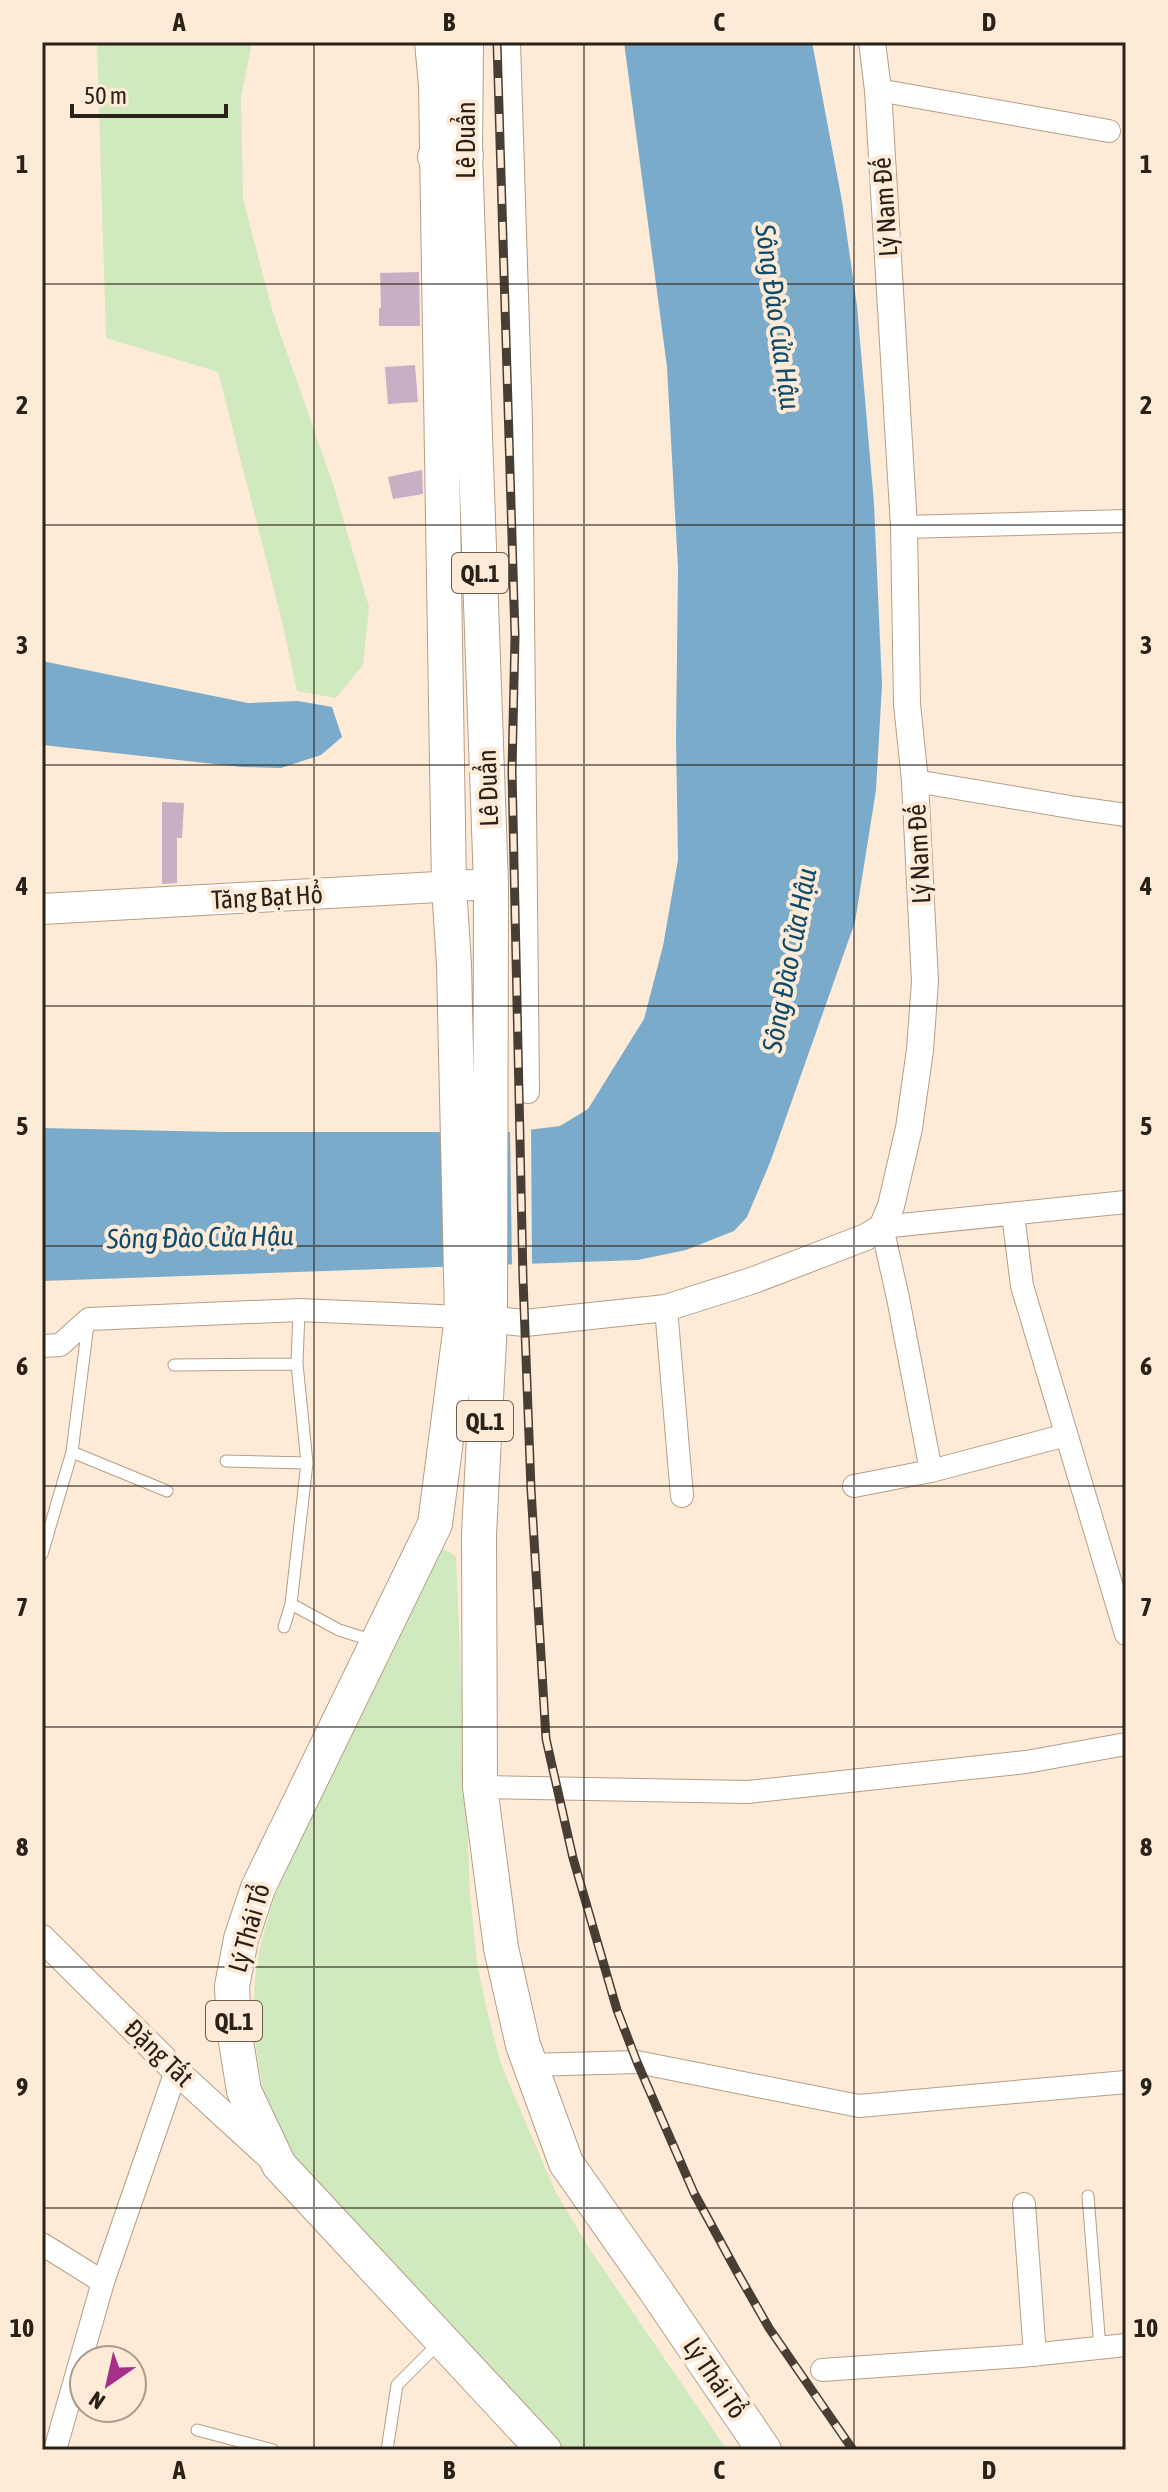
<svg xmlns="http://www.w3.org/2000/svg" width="1168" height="2492" font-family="'Asap Condensed',sans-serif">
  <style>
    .green { fill: #d1e9be }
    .water { fill: #7aabcb }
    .pier { fill: #feebd7 }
    .building { fill: #c9aec4 }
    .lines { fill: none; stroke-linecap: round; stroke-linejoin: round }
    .service-casing { stroke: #b59e86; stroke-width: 13 }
    .minor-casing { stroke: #b59e86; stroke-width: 24 }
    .tertiary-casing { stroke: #b59e86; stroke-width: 28 }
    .secondary-casing { stroke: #b59e86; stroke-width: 32 }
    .primary-casing { stroke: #b59e86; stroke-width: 36 }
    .trunk-casing { stroke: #b59e86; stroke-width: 38 }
    .service { stroke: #fff; stroke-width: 11 }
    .minor { stroke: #fff; stroke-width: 22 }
    .tertiary { stroke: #fff; stroke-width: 26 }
    .secondary { stroke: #fff; stroke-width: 30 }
    .primary { stroke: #fff; stroke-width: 34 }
    .trunk { stroke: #fff; stroke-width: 36 }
    .rail-casing { stroke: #483e33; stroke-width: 9 }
    .rail { stroke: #feebd7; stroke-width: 6; stroke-dasharray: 18; stroke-linecap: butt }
    .grid { fill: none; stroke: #2a2118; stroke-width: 2; stroke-opacity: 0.55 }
    .labels { text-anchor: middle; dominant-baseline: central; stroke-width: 8; stroke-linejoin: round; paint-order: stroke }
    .shield { fill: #feebd7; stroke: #6a5e51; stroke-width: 2 }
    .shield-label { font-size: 24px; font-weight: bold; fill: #2a2118 }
    .street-label { font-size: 26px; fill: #2a2118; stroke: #feebd7 }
    .water-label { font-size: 28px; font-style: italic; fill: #0e4b6c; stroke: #feebd7 }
    .neatline { fill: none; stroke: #2a2118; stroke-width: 3 }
    .grid-label { font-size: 26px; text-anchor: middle; font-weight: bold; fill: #2a2118 }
  </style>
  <rect width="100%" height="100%" fill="#feebd7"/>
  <!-- green -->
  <path class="green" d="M97,42h155l-11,56 2,101 30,114 60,171 36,123 -6,58 -27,33 -39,-7 -17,-78 -62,-241 -112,-34z
    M444,1549l12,7 14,338 7,69 11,52 13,49 54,127 34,57 138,202h-168l-257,-281c-14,-23 -28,-46 -37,-72 -3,-9 -4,-20 -6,-30 -12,-64 -4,-111 16,-172l158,-341z"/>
  <!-- water -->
  <path class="water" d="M624,42h188l30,159 15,105 17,198 8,181 -6,105 -21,132 -84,238 -24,57 -13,14 -48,19 -48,10 -596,21v-153l180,4h290l48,-6 28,-17 56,-90 19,-73 15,-86 -2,-122 2,-170 -11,-201z
    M42,661l206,42 50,-2 34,6 10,30 -21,18 -40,13 -39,-1 -200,-22z"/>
  <!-- pier -->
  <path class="pier" d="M531,1126l1,140 -20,1 -2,-139z"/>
  <!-- building -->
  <path class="building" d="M419,272l1,54h-41v-18h2l-1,-35z
    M415,365l3,37 -30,2 -3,-37z
    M422,470l1,24 -30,5 -5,-22z
    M162,802l22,1 -2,35h-5v45l-15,1z"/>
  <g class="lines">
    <defs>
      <path id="service" d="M174,1365l123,-1
        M72,1452l95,39
        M226,1461l81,2
        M42,1554l30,-102 16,-128
        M291,1604l48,26 35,11
        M284,1627l7,-23 16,-141 -10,-99 2,-54
        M1088,2196l12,152
        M197,2430l76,20
        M387,2450l10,-65 41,-41"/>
      <path id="minor" d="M509,42l12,381 7,669
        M878,90l231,41
        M904,527l222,-6
        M915,781l161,27 50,7
        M1013,1214l9,72 104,348
        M666,1308l16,188
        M42,1346l18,-1 29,-26 210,-9 163,7
        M931,1471l-33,-173 -16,-71 244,-25
        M854,1486l77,-15 135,-36
        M480,1787l268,5 278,-30 100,-18
        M530,2065l107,-3 222,44 267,-24
        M1024,2204l11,151
        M42,2244l61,38
        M822,2370l199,-14 105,-11
        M55,2450l48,-168 73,-211"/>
      <path id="tertiary" d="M474,1318l51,5 141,-15 88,-28 112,-43 16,-10 9,-21 18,-78 11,-78 5,-68 -10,-201 -8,-77 -3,-177 -26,-437 -6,-48
        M42,1938l134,133 94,86"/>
      <path id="secondary" d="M42,909l449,-25"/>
      <path id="primary" d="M432,42l4,43 13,802 5,78 8,352 -27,207 -177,364 -17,51 -9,47 2,43 10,62 35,74 265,285
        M466,42l-1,113 26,729 -1,437 -11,213 1,253 21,161 22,97 43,118 90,128 108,159"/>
      <path id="trunk" d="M436,157l29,-2"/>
    </defs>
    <!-- service casing -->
    <use href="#service" class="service-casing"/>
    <!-- minor casing -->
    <use href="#minor" class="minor-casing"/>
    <!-- tertiary casing -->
    <use href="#tertiary" class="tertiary-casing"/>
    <!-- secondary casing -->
    <use href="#secondary" class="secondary-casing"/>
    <!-- primary casing -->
    <use href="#primary" class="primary-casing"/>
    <!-- trunk casing -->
    <use href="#trunk" class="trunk-casing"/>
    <!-- service -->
    <use href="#service" class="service"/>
    <!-- minor -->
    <use href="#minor" class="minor"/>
    <!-- tertiary -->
    <use href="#tertiary" class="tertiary"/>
    <!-- secondary -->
    <use href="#secondary" class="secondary"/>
    <!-- primary -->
    <use href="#primary" class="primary"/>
    <!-- trunk -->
    <use href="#trunk" class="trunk"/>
    <defs>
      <path id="rail" d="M497,42l18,594 -3,135 11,508 8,210 15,250 27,119 44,152 20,52 57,131 43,79 32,56 84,122"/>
    </defs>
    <!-- rail casing -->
    <use href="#rail" class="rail-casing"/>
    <!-- rail -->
    <use href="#rail" class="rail"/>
  </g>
  <!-- grid -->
  <path class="grid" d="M314,42v2408M584,42v2408M854,42v2408M42,284h1084M42,525h1084M42,765h1084M42,1006h1084M42,1246h1084M42,1486h1084M42,1727h1084M42,1967h1084M42,2208h1084"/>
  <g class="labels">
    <!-- shield labels -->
    <g class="shield">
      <rect x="452" y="553" width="56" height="40" rx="6"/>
      <rect x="457" y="1401" width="56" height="40" rx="6"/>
      <rect x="206" y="2001" width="56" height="40" rx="6"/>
    </g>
    <g class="shield-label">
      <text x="480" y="573">QL.1</text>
      <text x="485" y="1421">QL.1</text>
      <text x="234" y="2021">QL.1</text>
    </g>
    <!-- street labels -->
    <g class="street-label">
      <text transform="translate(466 140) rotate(-90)">Lê Duẩn</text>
      <text transform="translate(885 207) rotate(-94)">Lý Nam Đế</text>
      <text transform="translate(488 788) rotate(-92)">Lê Duẩn</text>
      <text transform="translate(919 854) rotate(-93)">Lý Nam Đế</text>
      <text transform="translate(267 897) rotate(-3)">Tăng Bạt Hổ</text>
      <text transform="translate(249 1928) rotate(-74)">Lý Thái Tổ</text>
      <text transform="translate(159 2053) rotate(44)">Đặng Tất</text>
      <text transform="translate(715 2378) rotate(56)">Lý Thái Tổ</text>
    </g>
    <!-- water labels -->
    <g class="water-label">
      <text transform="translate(778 317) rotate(82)">Sông Đào Cửa Hậu</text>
      <text transform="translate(789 960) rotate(-79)">Sông Đào Cửa Hậu</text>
      <text transform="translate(200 1237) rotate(-1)">Sông Đào Cửa Hậu</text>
    </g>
  </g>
  <!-- border -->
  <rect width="1168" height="2492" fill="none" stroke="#feebd7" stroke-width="88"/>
  <!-- north arrow -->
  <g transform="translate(108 2384) rotate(214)"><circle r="38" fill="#feebd7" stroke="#a99a8b" stroke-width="2"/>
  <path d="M0-6L14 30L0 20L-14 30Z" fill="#a43089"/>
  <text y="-12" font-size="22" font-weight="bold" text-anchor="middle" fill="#2a2118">N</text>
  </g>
  <!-- scale -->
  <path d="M72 104v12h154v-12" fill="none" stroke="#2a2118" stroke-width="4"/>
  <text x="84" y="104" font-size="24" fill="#2a2118" stroke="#feebd7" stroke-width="6" paint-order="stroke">50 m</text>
  <rect x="44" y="44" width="1080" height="2404" class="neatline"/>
  <g class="grid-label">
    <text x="179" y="31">A</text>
    <text x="449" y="31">B</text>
    <text x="719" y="31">C</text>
    <text x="989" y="31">D</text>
    <text x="22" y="173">1</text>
    <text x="1146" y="173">1</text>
    <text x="22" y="414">2</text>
    <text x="1146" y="414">2</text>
    <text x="22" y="654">3</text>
    <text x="1146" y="654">3</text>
    <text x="22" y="895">4</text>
    <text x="1146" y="895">4</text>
    <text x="22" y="1135">5</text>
    <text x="1146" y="1135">5</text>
    <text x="22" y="1375">6</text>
    <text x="1146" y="1375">6</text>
    <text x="22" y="1616">7</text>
    <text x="1146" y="1616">7</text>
    <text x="22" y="1856">8</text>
    <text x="1146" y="1856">8</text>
    <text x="22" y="2096">9</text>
    <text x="1146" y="2096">9</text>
    <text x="22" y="2337">10</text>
    <text x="1146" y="2337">10</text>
    <text x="179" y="2479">A</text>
    <text x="449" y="2479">B</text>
    <text x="719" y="2479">C</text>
    <text x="989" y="2479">D</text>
  </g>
</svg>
